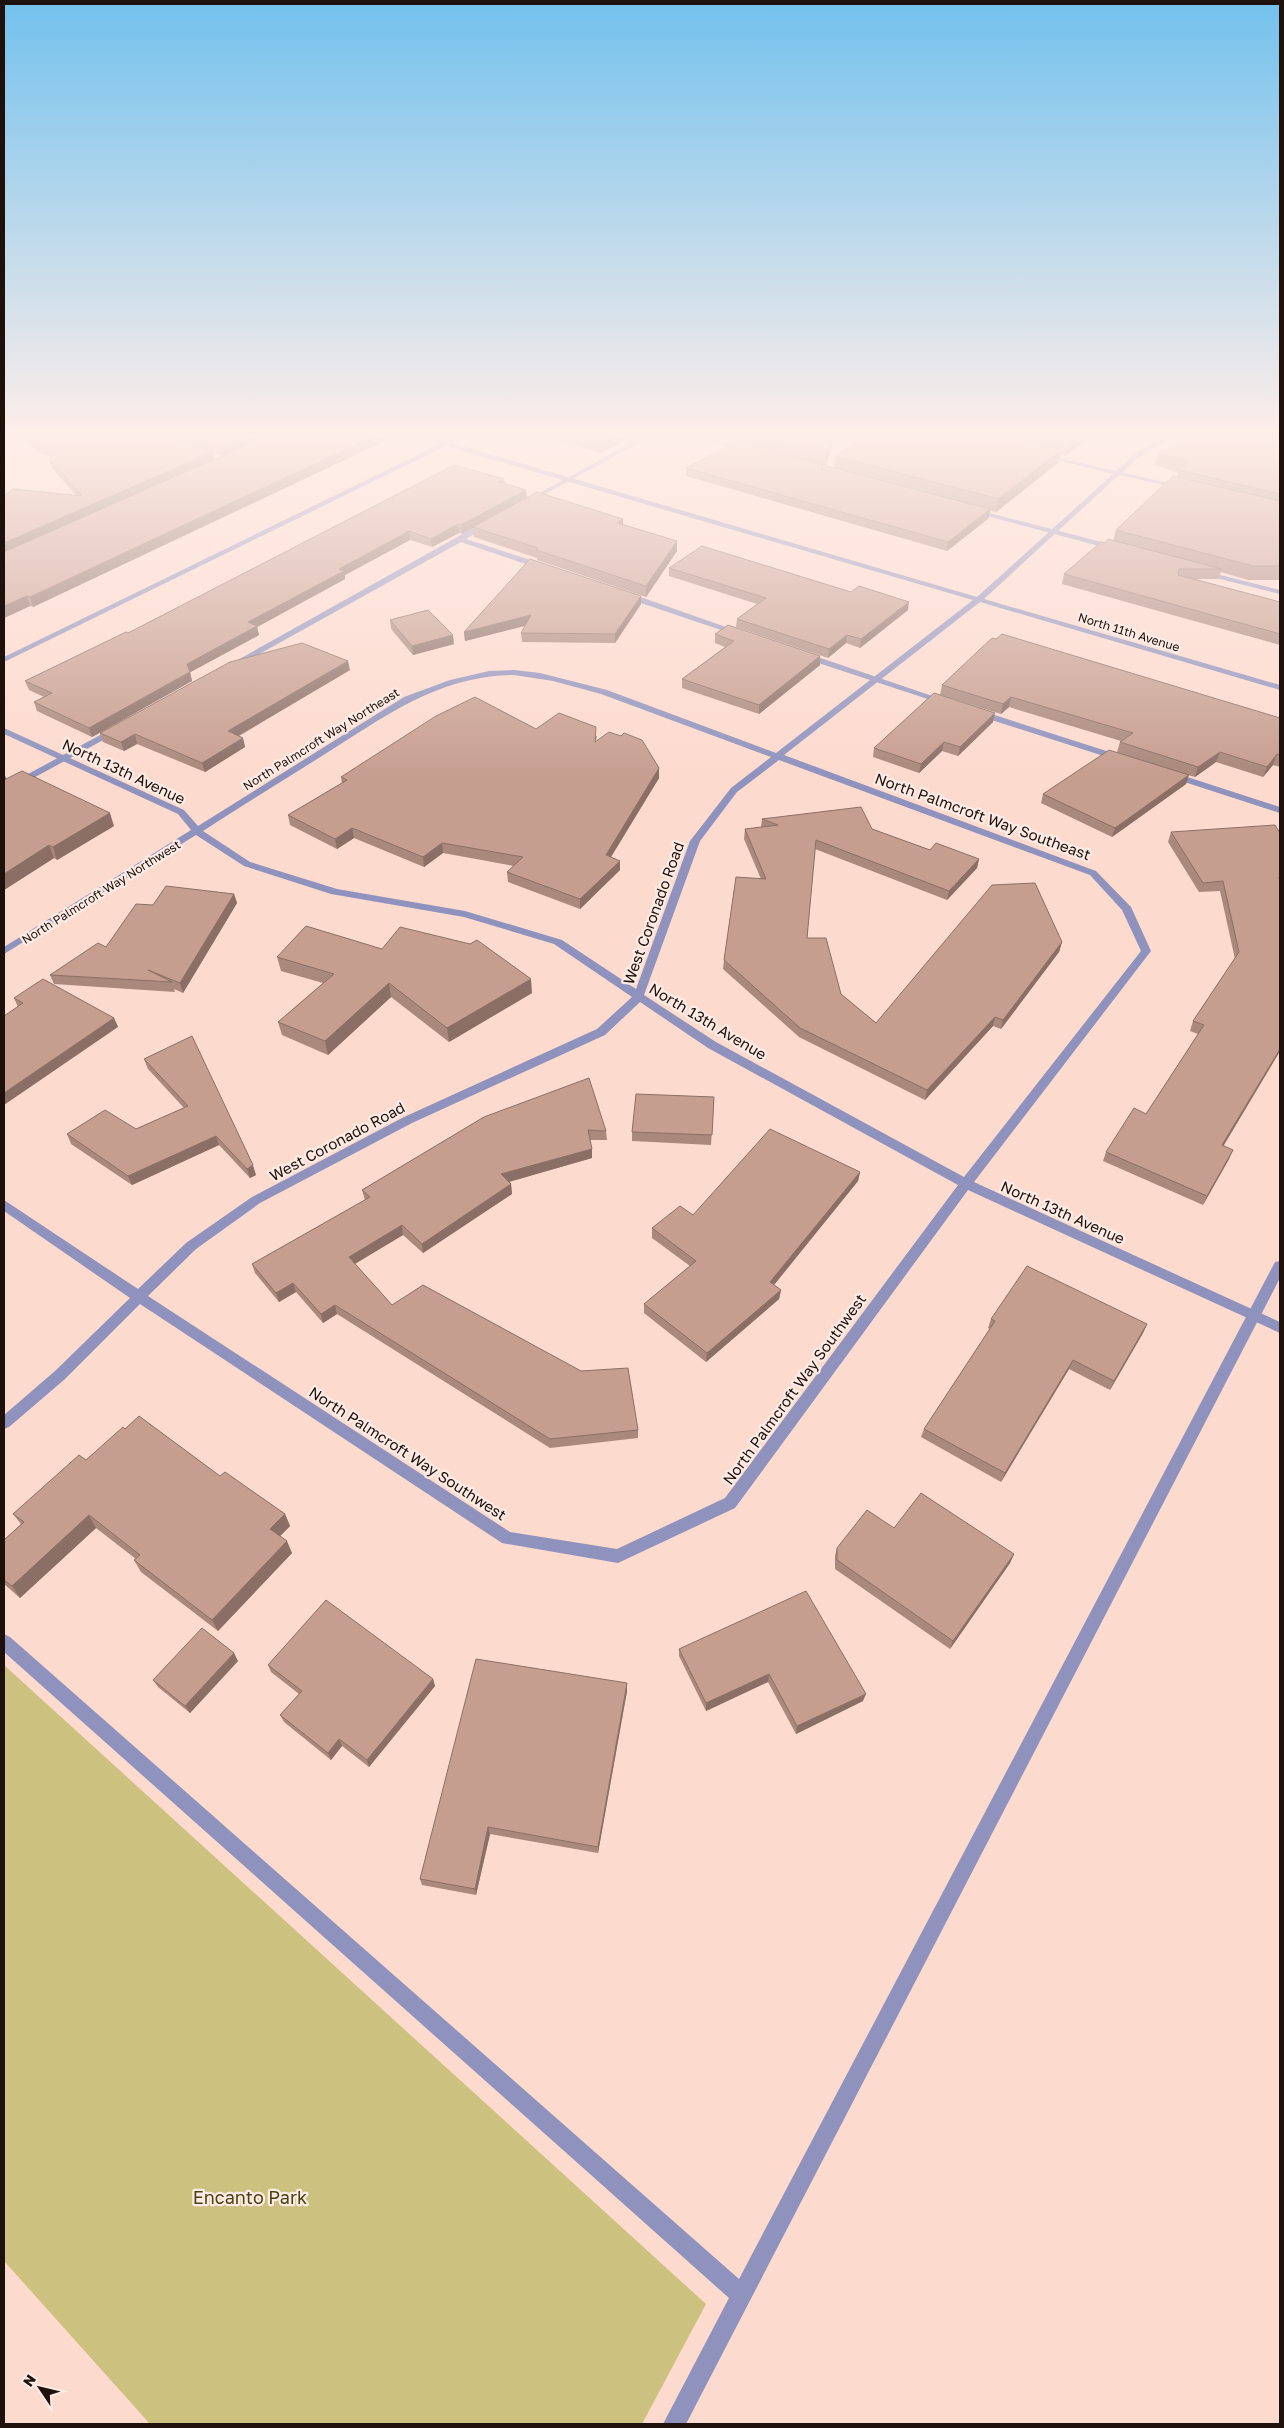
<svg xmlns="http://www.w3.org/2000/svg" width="1284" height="2428" font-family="'Golos Text',sans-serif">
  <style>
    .green { fill: #cdc17f }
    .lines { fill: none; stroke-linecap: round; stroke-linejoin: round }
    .service { fill: #8e92bd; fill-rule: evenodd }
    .minor { fill: #8e92bd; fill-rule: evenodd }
    .wall { fill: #aa887c; fill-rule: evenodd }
    .shaded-wall { fill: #8b6f65 }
    .building { fill: #c69e90; stroke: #8b6f65 }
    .labels { text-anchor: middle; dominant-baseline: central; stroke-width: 4.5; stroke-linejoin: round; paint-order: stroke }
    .far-street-label { font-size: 12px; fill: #1e100b; stroke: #fdece6 }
    .street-label { font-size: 15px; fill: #1e100b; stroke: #fdece6 }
    .near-park-label { font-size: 18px; fill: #4c4312; stroke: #fdece6 }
  </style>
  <rect width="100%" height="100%" fill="#fddace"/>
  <!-- green -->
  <path class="green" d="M4,1665l702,639 -64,120h-492l-146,-163z"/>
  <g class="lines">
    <!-- service -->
    <path class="service" d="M642,437h8l-120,65 -5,-1z
      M696,437h10l44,13 -3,2z
      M974,509l143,37 1,2 -4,2 -142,-38 -1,-1z
      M484,522l7,2 -25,15 80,26v4h-6l-79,-27 -227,126 -7,-2z
      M1200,570l80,20v4l-80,-20z
      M623,593h6l114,40 -7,2 -113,-38z
      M803,654h6l141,48 -7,2 -140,-46z
      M979,710l143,46 1,2 -7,2 -140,-45 -1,-2z
      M115,727l4,3 -1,2 -114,62v-7z
      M1172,772l108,35v6l-111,-36v-4z
      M1280,1261v17l-594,1146h-23l66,-126 -725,-646v-18l6,3 729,642 536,-1017z"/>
    <!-- minor -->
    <path class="minor" d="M421,437h10l14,4 9,-4h8l-10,6 525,154 136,-123 -71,-18v-2l74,17c13,-12 38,-34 55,-34l-36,23 -12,12 59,15v2l-63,-14 -135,124 296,86v5l-300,-88 -196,153 312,116 35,36 20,44 -177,231 306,140v11l-312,-143 -233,318 -117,55 -116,-20 -362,-239 -75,75 -56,48 -5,2v-14l51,-44 75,-73 -126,-87v-11l134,89 48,-46 66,-46 152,-80 193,-88 35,-32 -78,-53 -90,-27 -133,-23 -87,-28 -48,-31 -192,119v-7l187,-117 -13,-16 -174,-80v-6l180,82 14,16 206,-129 46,-17 39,-9 25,-1 26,3 67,17 169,63 197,-153 -527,-154 -442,216v-5l436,-213zM514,675l39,6 48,13 170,63 -40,31 -41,53 -54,148 -74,-49 -97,-29 -128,-22 -87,-27 -47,-31c40,-26 81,-51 122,-77 61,-38 113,-78 189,-79zM779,760l311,115 32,35 19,41 -177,226 -248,-135 -72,-47 56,-154 37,-49zM640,1002l68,46 250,137 -233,313 -108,51 -107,-17 -362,-236 48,-47 64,-46 152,-80 193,-88z"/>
  </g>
  <!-- wall -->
  <path class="wall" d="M23,437h370l-360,170 -3,-1 -26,12 72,-123 -24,-27 -3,-9 2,-2 -14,-5zM212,453l10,3 -9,4z
    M542,437h88l-29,16z
    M744,437h92l-11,29h-2v3l11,-1 1,-12 30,-19h225l-24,19 -6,-1 -1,7 -63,50 -6,-1 -1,7 -42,33 -261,-75v-8l57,-24z
    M1280,437v143h-32l-27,-8 -3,7h-23l85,23v43l-218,-61 2,-10 41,-31 8,-2 3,-11 61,-53 2,-4 -24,-8 3,-12z
    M504,479l1,4 22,15 96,26 54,17v10l-31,46 -109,-37v-2l-63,-21 -1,-9 -11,6 -3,-1 -27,14 -22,-7 -65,35v4l-88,48 2,8 -69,37 2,9 -100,56 -55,-26 -3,-9 10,-5 -15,-7 -4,-9 103,-48z
    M669,568l239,42 -48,38 -14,-5 -18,15 -92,-31 1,-8 20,-15 -88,-28z
    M641,604l-26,39 -93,-1 -1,-9 4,-7 -60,15 -1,-9z
    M390,620l64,24 -41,11 -22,-26z
    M715,634l105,31 -61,49 -77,-26v-9l43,-32 -10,-4z
    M350,670l-111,66 4,2 2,9 -40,25 -68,-28 -13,7 -21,-9 -3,-9z
    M942,685l338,33v49l-7,-2 -10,12 -47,-15 -21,15 -7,-2 -2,9 -74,53 -71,-34 2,-9 74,-42 3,-10 1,-1 -112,-34 -8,7 -61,-19z
    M993,722l-35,34 -16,-5 -23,22 -46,-16 1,-9z
    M536,729l61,7 -1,5 63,37 -48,79 9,4v9l-40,39 -72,-27 -1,-10 7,-6 -71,-13 -19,14 -70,-29 -17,11 -47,-24 -2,-10 54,-32 -1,-6z
    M4,773l2,6 108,47 -57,34 -3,-2 -50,32z
    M762,819l110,10 58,21 49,9 -2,9 -30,32 -132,-51 -8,89 34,56 35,29 186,-81 -3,10 -58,77 -8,-3 -68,74 -126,-63 -76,-68 1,-9 37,-81 -17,-40 1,-10 16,-2z
    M1171,832l109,1v218l-57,95 10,4 -4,9 -26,46 -100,-44 3,-9 40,-38 52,-80 -8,-3 3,-10 42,-62 -15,-68 -21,1 -31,-50z
    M234,894l3,9 -54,90 -9,-4 1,3 -121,-8 -4,-9 56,-28 47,-42z
    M277,957l255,36 -83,49 -58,-45 -63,58 -46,-20 -4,-13 45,-39 -42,-12z
    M14,998l100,20 4,9 -100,-20z
    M144,1059l112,116 -6,3 -31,-33 -87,40 -61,-41 -4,-10 69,-5 48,-21 -36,-39z
    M714,1097l-3,48 -79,-4v-9z
    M484,1117l122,14 1,9h-17l2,18 -84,24 3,2 1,10 -89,59 -20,-18 -48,29 37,41 246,125v8l-88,10 -213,-134 -14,9 -27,-31 -17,10 -24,-29 -3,-9 113,-64 -3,-10z
    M860,1172l-2,9 -84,104 7,5 -2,9 -73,63 -62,-49v-9l46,-38 -38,-28v-10l41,-13z
    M991,1319l156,5 -4,9 -33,57 -41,-21 -68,113 -80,-45 3,-8 66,-100 -2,-1z
    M125,1429l95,47 65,38 5,12 -10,10 12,17 -74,78 -77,-59 -7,-12 2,-1 -40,-31 -76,70 -16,-14v-44l17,-16 -8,-10 73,-54z
    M894,1528l120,26 -4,9 -60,86 -115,-80v-13l2,-8z
    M679,1649l184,52 -67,33 -28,-52 -62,29 -27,-55z
    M238,1661l-48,52 -32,-26 -5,-7z
    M268,1665l165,14 2,7 -66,81 -27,-21 -11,14 -47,-38 -4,-7 19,-21 -28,-22z
    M627,1683v8l-29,162 -108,-19 -14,61 -54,-10 -2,-6z"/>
  <!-- shaded-wall -->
  <path class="shaded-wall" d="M247,437h22l-44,20 -2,-9z
    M372,437h21l-360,170 -3,-10z
    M610,437h20l-29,16 -1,-11z
    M832,437h4l-11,29 1,-11z
    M1077,437h13l-24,19 3,-12z
    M1061,450l-2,12 -63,50 2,-13z
    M212,452l2,9 -210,93v-11z
    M526,490l1,8 -65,36 -1,-9z
    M990,509l-1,9 -42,33 1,-9z
    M623,519v10l-6,-6z
    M458,524l1,9 -27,14 -1,-8z
    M409,531l1,9 -65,35v4l-88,48 2,8 -70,38 -2,-9 61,-42 91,-53z
    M677,541v10l-31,46v-11z
    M27,596l3,10 -26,12v-12z
    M641,596v8l-26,39v-9z
    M909,602l-1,8 -48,38 1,-9z
    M531,615v9l-66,17 -1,-9z
    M453,635l1,9 -41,11 -1,-9z
    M847,635l-1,8 -18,15 1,-9z
    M820,656v9l-61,49v-9z
    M348,661l2,9 -119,70 -3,-9z
    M190,672l2,9 -100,56 -3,-9z
    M1011,697l-2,10 -8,7 2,-10z
    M995,713l-2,9 -35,34 2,-9z
    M135,734l2,10 -13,7 -3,-9z
    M243,738l2,9 -40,25 -3,-9z
    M944,742l-2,9 -23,22 2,-9z
    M1220,752l-4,10 -21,15 3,-10z
    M1277,754l-4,11 -10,12 4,-10z
    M659,768v10l-53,87v-10z
    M4,773l4,10 -4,3z
    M1189,775l-3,9 -74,53 3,-9z
    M110,813l4,13 -57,34 -4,-13z
    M352,828l2,10 -17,11 -2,-10z
    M442,843l1,10 -19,14 -1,-10z
    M49,845l5,13 -50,32v-16z
    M979,859l-2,9 -30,32 2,-9z
    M620,861v9l-40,39v-10z
    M234,894l3,9 -54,90 -3,-10z
    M1062,942l-3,10 -58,77 2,-9z
    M531,979l1,14 -83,49 -2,-14z
    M389,983l2,14 -63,58 -3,-14z
    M995,1017l-2,9 -68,74 2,-10z
    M114,1018l4,9 -114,78v-12z
    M1280,1049v2l-62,104 4,-10z
    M216,1136l3,9 -87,40 -4,-9z
    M592,1149v9l-90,26 -1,-10z
    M1233,1150l-4,9 -26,46 4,-9z
    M253,1165l3,10 -6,3 -3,-9z
    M860,1172l-2,9 -89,110 1,-9z
    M511,1184l1,10 -89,59 -1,-9z
    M402,1225l1,10 -52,31 -2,-9z
    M293,1283l3,9 -17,10 -3,-9z
    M781,1290l-2,9 -73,63 1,-9z
    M335,1305l2,9 -14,9 -2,-9z
    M1147,1324l-4,9 -33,57 4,-9z
    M1073,1360l-4,9 -68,113 4,-9z
    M285,1514l5,12 -15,15 -5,-12z
    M89,1515l7,13 -76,70 -8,-12z
    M287,1541l5,12 -74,78 -6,-11z
    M1014,1554l-4,9 -60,86 3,-8z
    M234,1653l4,8 -48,52 -5,-7z
    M769,1674l-1,8 -62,29v-8z
    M433,1679l2,7 -66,81 -2,-7z
    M627,1683v8l-29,162v-6z
    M866,1694l-3,7 -67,33 1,-8z
    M339,1739l3,7 -11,14 -3,-7z
    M488,1827l2,7 -14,61 -1,-6z"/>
  <!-- building -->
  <path class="building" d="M28,437h139l45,15 -208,91v-47l9,-7 69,7 -33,-37 9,-7 -24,-9z
    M190,437h57l-24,11z
    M265,437h107l-342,160 -3,-1 -23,10v-54z
    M582,437h28l-10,5z
    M758,437h74l-6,18z
    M865,437h149l47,13 -63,49 -163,-43z
    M1041,437h36l-8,7z
    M1187,437h93v57l-101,-24 9,-8 -30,-9z
    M737,442l86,23 -2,5 6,-4 163,43 -42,33 -262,-74z
    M454,465l50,14 -5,3 27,8 -65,35 -3,-1 -27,15 -22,-8 -70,38 5,2 -96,51 9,4 -70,38 3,8 -101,56 -55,-26 18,-9 -27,-12 101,-49 2,1z
    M1173,476l107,25v65h-27l-137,-36z
    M537,492l86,27 -6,4 60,18 -31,45 -110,-36 2,-2 -65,-21z
    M1108,539l114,30h-43l-1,6 102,27v32l-216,-60 37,-32 4,1z
    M702,546l149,46 8,-6 50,16 -48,37 -14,-4 -18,14 -92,-30 29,-21 -97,-30z
    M530,559l111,37 -26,38 -94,-1 10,-18 -67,17z
    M428,610l25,25 -41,11 -22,-26z
    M728,625l92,31 -61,49 -77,-26 52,-38 -19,-7z
    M1002,634l278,84v37l-3,-1 -10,13 -47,-15 -22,15 -78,-25 13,-9 -122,-36 -8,7 -61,-19 50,-47 4,1z
    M302,643l46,18 -120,70 15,7 -41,25 -67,-29 -14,8 -21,-9 130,-71z
    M934,693l61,20 -35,34 -16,-5 -23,22 -47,-16z
    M475,697l61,32 23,-16 37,14 -1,15 14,-10 12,4 3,-3 18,7 17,28 -53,87 14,6 -40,38 -73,-27 16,-15 -81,-14 -19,14 -71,-29 -17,11 -47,-24 59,-35 -6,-3 95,-61z
    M1109,750l80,25 -74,53 -72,-34z
    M22,771l88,42 -57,34 -4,-2 -45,29v-94z
    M861,807l11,22 58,21 6,-7 43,16 -30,32 -133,-51 -9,98h19l15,56 35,29 116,-138 43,-2 27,59 -59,78 -8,-3 -68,73 -127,-62 -76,-68 12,-83 30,2 -21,-50 33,-4 -16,-6z
    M1275,825l5,8v44h-1l1,5v167l-58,96 11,5 -26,46 -101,-44 28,-44 12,6 58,-89 -11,-4 46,-69 -16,-71 -20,2 -32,-51z
    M166,886l68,8 -54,89 -32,-13 24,12 -122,-7 48,-32 8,4 30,-43 17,1z
    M306,926l76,23 18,-22 70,17 7,-4 54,39 -84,49 -58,-45 -64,58 -47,-19 56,-48 -57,-17z
    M43,979l71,39 -110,75v-77l19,-13 -9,-5z
    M192,1036l61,129 -6,4 -31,-33 -88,40 -61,-42 38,-24 31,19 52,-23 -44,-47z
    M589,1078l17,53 -18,-1 4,19 -91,25 10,10 -89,60 -20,-19 -53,32 43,48 31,-20 158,86 47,-3 10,62 -88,9 -215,-134 -14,9 -28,-31 -17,10 -24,-29 118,-67 -8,-7 122,-73z
    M636,1094l78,3 -2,38 -80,-3z
    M770,1129l90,43 -90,110 11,8 -74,63 -63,-49 52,-43 -44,-33 28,-22 13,9z
    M1027,1266l120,58 -33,57 -41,-21 -68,113 -81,-44 71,-108 -4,-2z
    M139,1416l81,60 5,-4 60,42 -15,15 17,12 -75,79 -78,-60 6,-5 -51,-40 -77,71 -8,-6v-40l20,-18 -11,-8 66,-59 7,5 37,-33 2,2z
    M921,1493l93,61 -61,87 -116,-81v-12l30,-38 27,18z
    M806,1591l60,103 -69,32 -28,-52 -63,29 -27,-54z
    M326,1600l107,79 -66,81 -28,-21 -11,14 -48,-38 22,-24 -34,-26z
    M202,1628l32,25 -49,53 -32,-26z
    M476,1659l151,24 -29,164 -110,-20 -13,62 -55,-10z"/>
  <!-- sky -->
  <linearGradient id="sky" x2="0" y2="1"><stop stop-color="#72c1ed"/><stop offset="0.56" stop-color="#feeee9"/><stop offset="1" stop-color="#feeee9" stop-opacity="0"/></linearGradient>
  <rect width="1284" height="777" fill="url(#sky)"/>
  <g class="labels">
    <!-- far-street labels -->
    <g class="far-street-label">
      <text transform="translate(1129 632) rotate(17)">North 11th Avenue</text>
      <text transform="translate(321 739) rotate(-32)">North Palmcroft Way Northeast</text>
      <text transform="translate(101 892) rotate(-32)">North Palmcroft Way Northwest</text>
    </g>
    <!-- street labels -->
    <g class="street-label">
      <text transform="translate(124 771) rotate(25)">North 13th Avenue</text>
      <text transform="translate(983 816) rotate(20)">North Palmcroft Way Southeast</text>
      <text transform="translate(653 913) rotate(-70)">West Coronado Road</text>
      <text transform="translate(708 1021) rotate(31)">North 13th Avenue</text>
      <text transform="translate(337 1141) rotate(-28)">West Coronado Road</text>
      <text transform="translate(1063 1212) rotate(24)">North 13th Avenue</text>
      <text transform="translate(794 1389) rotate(-54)">North Palmcroft Way Southwest</text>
      <text transform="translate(408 1453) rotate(33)">North Palmcroft Way Southwest</text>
    </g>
    <!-- near-park labels -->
    <g class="near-park-label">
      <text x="250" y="2197">Encanto Park</text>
    </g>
  </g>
  <!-- border -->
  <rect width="1284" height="2428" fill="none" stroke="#1e100b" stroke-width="10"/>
  <!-- north arrow -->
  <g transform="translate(40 2388) rotate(305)" stroke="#fdece6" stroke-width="4" paint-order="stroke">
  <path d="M0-4L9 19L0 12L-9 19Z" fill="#1e100b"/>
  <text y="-8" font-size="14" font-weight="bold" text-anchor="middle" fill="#1e100b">N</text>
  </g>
</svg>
